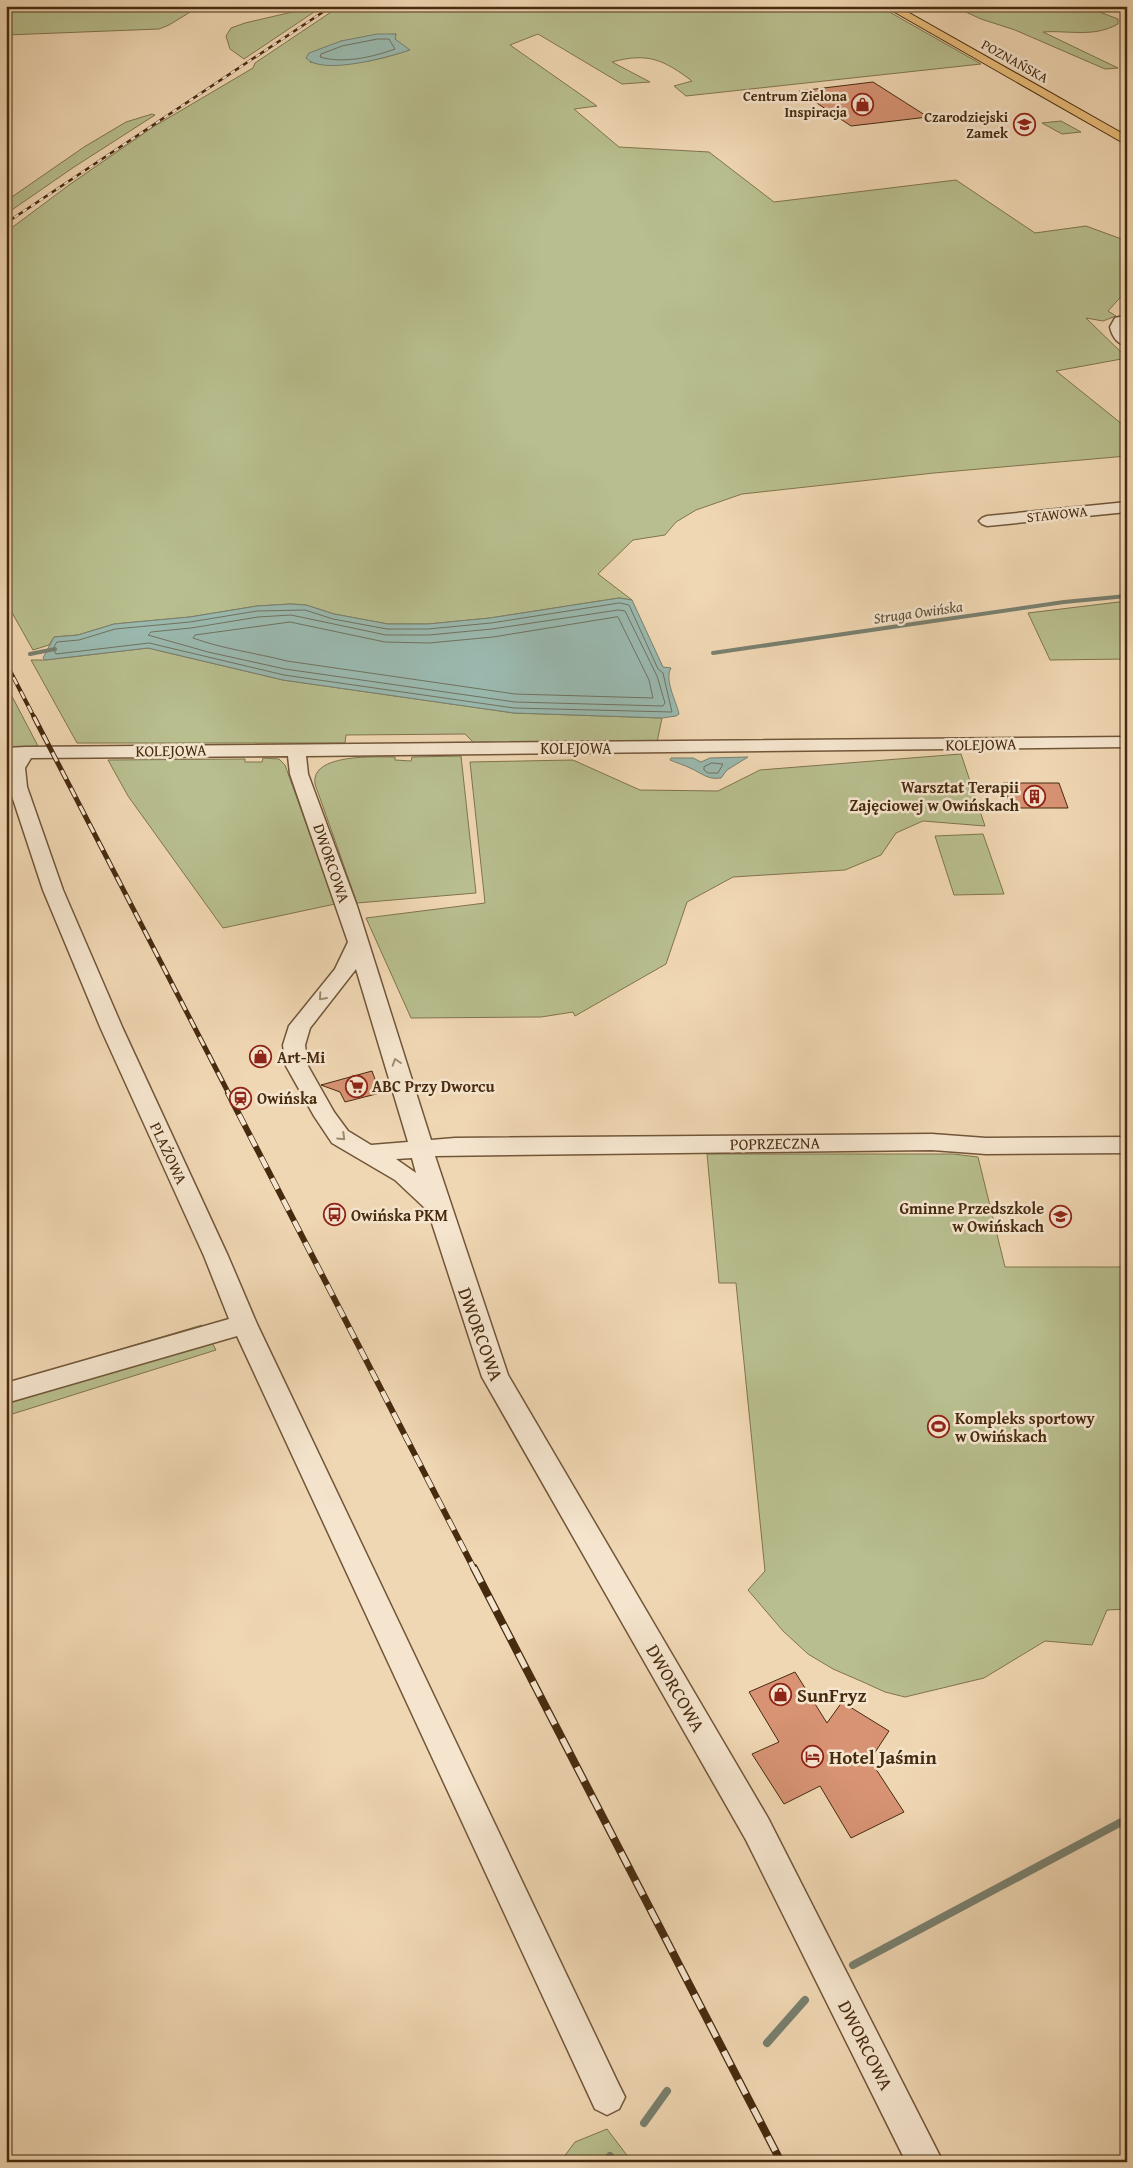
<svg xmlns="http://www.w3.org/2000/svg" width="1133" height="2168" font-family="'Gentium Book Plus',serif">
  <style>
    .green { fill: #b8be8e; stroke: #80744e; fill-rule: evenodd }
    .water { fill: #9ab9af; stroke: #79806f }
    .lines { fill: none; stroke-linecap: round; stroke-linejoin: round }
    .shore { stroke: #70725f; stroke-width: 1 }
    .stream-far1 { stroke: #79806f; stroke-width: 4 }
    .stream { stroke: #79806f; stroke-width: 8 }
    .building { fill: #d79374; stroke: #472b0f }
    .minor-casing { stroke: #715638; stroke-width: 3 }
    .major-casing { stroke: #472b0f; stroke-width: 2 }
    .minor { fill: #f5e5ce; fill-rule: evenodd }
    .major { fill: #e8bc7a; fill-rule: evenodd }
    .rail-far4-casing { stroke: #472b0f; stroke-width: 2.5 }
    .rail-far3-casing { stroke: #472b0f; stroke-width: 4 }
    .rail-far2-casing { stroke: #472b0f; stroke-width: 5 }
    .rail-far1-casing { stroke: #472b0f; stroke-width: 6 }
    .rail-casing { stroke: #472b0f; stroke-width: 8 }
    .rail-far4 { stroke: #f5e5ce; stroke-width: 2; stroke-dasharray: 5; stroke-linecap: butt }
    .rail-far3 { stroke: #f5e5ce; stroke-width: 2.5; stroke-dasharray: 8; stroke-linecap: butt }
    .rail-far2 { stroke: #f5e5ce; stroke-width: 3; stroke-dasharray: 10; stroke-linecap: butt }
    .rail-far1 { stroke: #f5e5ce; stroke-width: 4.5; stroke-dasharray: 12; stroke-linecap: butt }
    .rail { stroke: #f5e5ce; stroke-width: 5.5; stroke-dasharray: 16; stroke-linecap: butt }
    .oneway { stroke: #9e886e }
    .labels { text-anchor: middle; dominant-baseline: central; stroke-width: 5; stroke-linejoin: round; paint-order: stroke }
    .far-street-label { font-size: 14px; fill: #472b0f; stroke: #f5e5ce }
    .far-poi-label { font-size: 14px; font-weight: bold; fill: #472b0f; stroke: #f5e5ce; text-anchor: end }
    .far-water-label { font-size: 15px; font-style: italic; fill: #5c4e37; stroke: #f5e5ce }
    .street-label { font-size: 16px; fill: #472b0f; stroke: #f5e5ce }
    .poi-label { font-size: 16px; font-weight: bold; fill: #472b0f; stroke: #f5e5ce; text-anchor: start }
    .near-street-label { font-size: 19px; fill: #472b0f; stroke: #f5e5ce }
    .near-poi-label { font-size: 19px; font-weight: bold; fill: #472b0f; stroke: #f5e5ce; text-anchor: start }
  </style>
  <rect width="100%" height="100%" fill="#f0d7b3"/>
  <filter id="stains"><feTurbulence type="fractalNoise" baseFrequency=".004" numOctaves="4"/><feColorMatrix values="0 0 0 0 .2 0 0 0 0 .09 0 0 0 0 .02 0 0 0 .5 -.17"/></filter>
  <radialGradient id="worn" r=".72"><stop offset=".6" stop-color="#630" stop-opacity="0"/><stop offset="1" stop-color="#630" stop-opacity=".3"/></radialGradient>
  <!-- green -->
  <path class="green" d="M6,6h194l-31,19 -10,4 -153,6z
    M318,6h5l-79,53 -14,-10 -4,-13 5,-8 14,-5z
    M340,6h539l102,58 -295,32 -12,-10 18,-5c-28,-21 -44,-29 -80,-19l38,20 -28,2 -84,-50 -28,11 87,61 -23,3 45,38 90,5 65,50 182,-22 79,53 51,-7 41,15v49l-19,21 8,5 -13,5 -17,-3 41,40 -71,13 71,57v28l-193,17 -192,21 -46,16 -20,12 -11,13 -32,5 -35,34 34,26 -13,-2 -129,20 -62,6h-40l-54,-10 -28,-9 -15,-1 -34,2 -67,11 -76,7 -36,11 -24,2 -5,8 -16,5 -27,-48v-370l63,-47 84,-58 100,-59 2,-5zM396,34l-1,5 14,11c-32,11 -66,18 -99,12l31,-21z
    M953,6h131l34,13v5c-25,14 -49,6 -75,8l75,36 -13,1 -90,-39 -34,-11z
    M152,114l3,1 -81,52 -68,47v-13l78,-54 42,-25z
    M1061,121l20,11 -19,2 -20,-11z
    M1127,601v58l-77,1 -22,-47z
    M148,648l135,32 231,33 148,5 -5,24 -181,3 -11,-11 -119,1 -1,8h-268l-46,-83h14z
    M6,685l32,61 -32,2z
    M961,754l24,72 -62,-5 -27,12 -15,22 -36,15 -112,7 -46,25 -21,62 -91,52 -2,-4 -32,5 -130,1 -45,-100 119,-15 -15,-141 103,-2 67,30 78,1 42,-21z
    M461,756l15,137 -119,10 -42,-119c-5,-31 62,-27 80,-27v3l16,1 1,-4z
    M263,758l16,1 6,6 50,139 -112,24 -95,-132 -20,-36 137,-1v3h17z
    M983,834l21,60 -50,1 -19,-59z
    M707,1154h246l25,3 27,110h122v342l-20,1 -15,35 -47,-4 -61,37 -79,19 -20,-5 -22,-10 -30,-13 -25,-15 -25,-23 -35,-41 17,-19 -29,-288h-17z
    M202,1325l14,25 -210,66v-33z
    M607,2129l25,33h-72l15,-20z"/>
  <!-- water -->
  <path class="water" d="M377,34h19l-1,5 15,11c-21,7 -88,26 -104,8l3,-5 32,-12z
    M619,598l13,2 31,67 8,1c-7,12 5,32 8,46l-3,2 -14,2 -148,-5 -231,-33 -135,-32 -103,12 -2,-2 11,-21 24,-2 36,-11 76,-7 67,-11 34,-2 15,1 28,9 54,10h40l62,-6z
    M748,757l-21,13 -6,8c-14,2 -19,-5 -31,-10 -6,-3 -13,-5 -20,-8l1,-2h22l8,4 9,-4z"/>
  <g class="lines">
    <!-- shore -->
    <path class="shore" d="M378,39h11l6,10c-22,8 -52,15 -75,8l1,-3 21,-8z
      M620,603l9,2 29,64 5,4 9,39 -158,-4 -230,-33 -135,-32 -93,11c-3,-5 -2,-8 1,-12l22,-2 36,-11 75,-7 67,-11 48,-1 28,9 54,10h41l63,-6z
      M619,610l6,1 32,65 8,27 -2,3 -148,-4 -230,-33 -77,-17 -60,-17 3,-3 40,-4 67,-11 33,-2 95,20h43l63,-6z
      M618,617l31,63 4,18 -138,-4 -228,-33c-31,-8 -64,-12 -94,-23l2,-3 95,-13 95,20 44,1 64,-6z
      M712,763l11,1 -5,9h-10l-4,-3v-3z"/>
    <!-- stream-far1 -->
    <path class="stream-far1" d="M713,653l351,-51 63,-6
      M30,654l25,-5"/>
    <!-- stream -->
    <path class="stream" d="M853,1965l274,-146
      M767,2043l38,-43
      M644,2123l23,-32
      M606,2162l4,-6"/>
  </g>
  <!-- building -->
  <path class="building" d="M873,82l55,35 -77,9 -52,-35z
    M1003,783h56l9,25h-57z
    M372,1071l8,22 -35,9 -5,-10 -19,-7z
    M795,1672l32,51 15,-21 47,29 -19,29 34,52 -53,26 -31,-52 -36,18 -32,-50 27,-12 -30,-50z"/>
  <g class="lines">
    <defs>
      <path id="minor" d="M6,6h31l-4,3 -27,1z
        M1127,315v8l-5,4 5,8v11c-10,-2 -15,-10 -17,-19l5,-9z
        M1127,502v10l-140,14 -5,-2 -3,-3 3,-3 5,-2z
        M1127,737v10l-821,9 2,18 49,132 74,234 24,-2 477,-4 54,4 141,-1v16l-141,1 -54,-4 -497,6 73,219 260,443 175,344h-37l-160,-322 -264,-463 -54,-166 -33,-31 -63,-37 -18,-27 -28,-50 -3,-21 6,-19 46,-57 13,-27 -58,-168 -2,-18 -257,2 -6,10 2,19 36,103 60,139 105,227 29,68 362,761 6,12 -6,12 -12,6 -12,-6 -358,-773 -231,67v-20l223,-64 -25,-63 -103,-227 -58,-139 -34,-103 -2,-19 5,-10h-6v-10l19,-1zM356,969l52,173 -37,3 -23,-14 -14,-19 -26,-46 -3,-21 5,-17zM412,1158l4,15 -20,-14z"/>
      <path id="major" d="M884,6h13l230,130v9z"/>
    </defs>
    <!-- minor casing -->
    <use href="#minor" class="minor-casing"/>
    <!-- major casing -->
    <use href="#major" class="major-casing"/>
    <!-- minor -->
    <use href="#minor" class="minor"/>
    <!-- major -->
    <use href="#major" class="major"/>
    <defs>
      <path id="rail-far4" d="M6,223l326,-217"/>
      <path id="rail-far3" d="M6,663l29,56"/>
      <path id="rail-far2" d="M34,717l195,377"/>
      <path id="rail-far1" d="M228,1093l246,476"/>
      <path id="rail" d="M474,1568l307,594"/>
    </defs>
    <!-- rail-far4 casing -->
    <use href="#rail-far4" class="rail-far4-casing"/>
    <!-- rail-far3 casing -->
    <use href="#rail-far3" class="rail-far3-casing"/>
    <!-- rail-far2 casing -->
    <use href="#rail-far2" class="rail-far2-casing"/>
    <!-- rail-far1 casing -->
    <use href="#rail-far1" class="rail-far1-casing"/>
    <!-- rail casing -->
    <use href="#rail" class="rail-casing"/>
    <!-- rail-far4 -->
    <use href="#rail-far4" class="rail-far4"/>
    <!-- rail-far3 -->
    <use href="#rail-far3" class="rail-far3"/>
    <!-- rail-far2 -->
    <use href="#rail-far2" class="rail-far2"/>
    <!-- rail-far1 -->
    <use href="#rail-far1" class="rail-far1"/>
    <!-- rail -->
    <use href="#rail" class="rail"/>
  </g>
  <!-- one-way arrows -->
  <defs><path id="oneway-chevron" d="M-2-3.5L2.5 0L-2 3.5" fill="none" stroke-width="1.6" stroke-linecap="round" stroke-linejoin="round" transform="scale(1.25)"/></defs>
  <g class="oneway">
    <use href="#oneway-chevron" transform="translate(322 997) rotate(131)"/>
    <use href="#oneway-chevron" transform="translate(396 1062) rotate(-108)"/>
    <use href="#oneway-chevron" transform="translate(342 1137) rotate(44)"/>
  </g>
  <!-- icons -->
  <defs>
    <symbol id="shop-ring" viewBox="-11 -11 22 22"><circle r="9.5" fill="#f5e5ce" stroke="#8f2418" stroke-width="1.5"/><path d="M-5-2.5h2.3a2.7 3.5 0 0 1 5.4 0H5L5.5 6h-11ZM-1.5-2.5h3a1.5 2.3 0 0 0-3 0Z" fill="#8f2418"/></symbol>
    <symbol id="school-ring" viewBox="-11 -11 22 22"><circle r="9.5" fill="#f5e5ce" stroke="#8f2418" stroke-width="1.5"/><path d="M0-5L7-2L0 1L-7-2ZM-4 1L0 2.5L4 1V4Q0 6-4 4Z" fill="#8f2418"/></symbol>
    <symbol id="building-ring" viewBox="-11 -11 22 22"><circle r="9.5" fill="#f5e5ce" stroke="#8f2418" stroke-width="1.5"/><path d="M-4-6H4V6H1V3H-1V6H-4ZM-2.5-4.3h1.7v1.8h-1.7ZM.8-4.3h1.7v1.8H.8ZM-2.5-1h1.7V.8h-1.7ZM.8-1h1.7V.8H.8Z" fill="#8f2418"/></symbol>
    <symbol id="supermarket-ring" viewBox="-11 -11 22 22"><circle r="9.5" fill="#f5e5ce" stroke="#8f2418" stroke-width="1.5"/><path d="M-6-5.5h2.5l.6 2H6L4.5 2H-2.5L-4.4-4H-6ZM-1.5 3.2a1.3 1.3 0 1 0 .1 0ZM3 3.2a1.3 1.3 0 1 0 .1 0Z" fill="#8f2418"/></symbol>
    <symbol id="station-ring" viewBox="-11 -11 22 22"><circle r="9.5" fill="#f5e5ce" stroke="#8f2418" stroke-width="1.5"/><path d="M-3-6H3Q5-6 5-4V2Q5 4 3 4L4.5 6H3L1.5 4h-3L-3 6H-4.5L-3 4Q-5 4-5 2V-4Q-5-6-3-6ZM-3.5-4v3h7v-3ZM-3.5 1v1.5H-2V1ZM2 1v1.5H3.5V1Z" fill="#8f2418"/></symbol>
    <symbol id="bus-ring" viewBox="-11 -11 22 22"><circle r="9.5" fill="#f5e5ce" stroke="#8f2418" stroke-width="1.5"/><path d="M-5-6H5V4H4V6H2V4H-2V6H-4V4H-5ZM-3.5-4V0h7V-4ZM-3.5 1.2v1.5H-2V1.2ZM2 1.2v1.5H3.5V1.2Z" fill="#8f2418"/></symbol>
    <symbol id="stadium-ring" viewBox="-11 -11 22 22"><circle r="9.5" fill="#f5e5ce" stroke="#8f2418" stroke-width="1.5"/><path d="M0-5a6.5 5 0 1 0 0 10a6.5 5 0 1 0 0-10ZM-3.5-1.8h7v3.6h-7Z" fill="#8f2418"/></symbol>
    <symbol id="hotel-ring" viewBox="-11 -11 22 22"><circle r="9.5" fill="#f5e5ce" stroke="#8f2418" stroke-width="1.5"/><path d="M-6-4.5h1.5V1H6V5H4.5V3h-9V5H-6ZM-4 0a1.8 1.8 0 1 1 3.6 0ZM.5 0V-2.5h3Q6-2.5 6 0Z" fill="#8f2418"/></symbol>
  </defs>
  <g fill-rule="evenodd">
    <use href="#shop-ring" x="850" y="92" width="25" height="25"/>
    <use href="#school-ring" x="1012" y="112" width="25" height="25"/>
    <use href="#building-ring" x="1022" y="784" width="25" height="25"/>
    <use href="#shop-ring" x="248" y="1044" width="25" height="25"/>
    <use href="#supermarket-ring" x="344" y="1074" width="25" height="25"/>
    <use href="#station-ring" x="228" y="1086" width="25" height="25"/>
    <use href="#bus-ring" x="322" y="1202" width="25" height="25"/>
    <use href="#school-ring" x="1048" y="1204" width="25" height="25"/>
    <use href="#stadium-ring" x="926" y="1414" width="25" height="25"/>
    <use href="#shop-ring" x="768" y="1682" width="25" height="25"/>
    <use href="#hotel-ring" x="800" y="1744" width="25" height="25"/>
  </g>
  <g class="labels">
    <!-- far-street labels -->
    <g class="far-street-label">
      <text transform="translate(1015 61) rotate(29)">POZNAŃSKA</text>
      <text transform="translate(1057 514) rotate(-6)">STAWOWA</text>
    </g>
    <!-- far-poi labels -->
    <g class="far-poi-label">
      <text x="847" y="96">Centrum Zielona<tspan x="847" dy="16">Inspiracja</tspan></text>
      <text x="1008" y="117">Czarodziejski<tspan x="1008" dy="16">Zamek</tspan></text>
    </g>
    <!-- far-water labels -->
    <g class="far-water-label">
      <text transform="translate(918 612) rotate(-8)">Struga Owińska</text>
    </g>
    <!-- street labels -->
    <g class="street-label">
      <text transform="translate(981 744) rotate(-1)">KOLEJOWA</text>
      <text x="576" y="748">KOLEJOWA</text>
      <text transform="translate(171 750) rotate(-1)">KOLEJOWA</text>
      <text transform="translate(332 863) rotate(71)">DWORCOWA</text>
      <text transform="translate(775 1143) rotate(-1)">POPRZECZNA</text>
      <text transform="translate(169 1153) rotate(65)">PLAŻOWA</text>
    </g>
    <!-- poi labels -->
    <g class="poi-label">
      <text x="1019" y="787" text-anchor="end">Warsztat Terapii<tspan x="1019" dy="18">Zajęciowej w Owińskach</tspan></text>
      <text x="277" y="1057">Art-Mi</text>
      <text x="372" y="1086">ABC Przy Dworcu</text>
      <text x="257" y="1098">Owińska</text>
      <text x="1044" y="1208" text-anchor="end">Gminne Przedszkole<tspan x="1044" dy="18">w Owińskach</tspan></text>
      <text x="351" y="1215">Owińska PKM</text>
      <text x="955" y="1418">Kompleks sportowy<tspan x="955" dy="18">w Owińskach</tspan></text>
    </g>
    <!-- near-street labels -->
    <g class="near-street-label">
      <text transform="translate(481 1334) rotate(70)">DWORCOWA</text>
      <text transform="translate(676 1688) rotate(60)">DWORCOWA</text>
      <text transform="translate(866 2045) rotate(63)">DWORCOWA</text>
    </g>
    <!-- near-poi labels -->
    <g class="near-poi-label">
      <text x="797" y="1695">SunFryz</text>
      <text x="829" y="1757">Hotel Jaśmin</text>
    </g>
  </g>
  <!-- margin -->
  <rect width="1133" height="2168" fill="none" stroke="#f0d7b3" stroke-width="25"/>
  <rect x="8" y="8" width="1118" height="2153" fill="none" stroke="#472b0f" stroke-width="2.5"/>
  <rect x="12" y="12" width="1108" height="2143" fill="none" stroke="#472b0f"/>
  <rect width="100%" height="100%" filter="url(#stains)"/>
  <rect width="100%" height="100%" fill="url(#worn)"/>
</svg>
